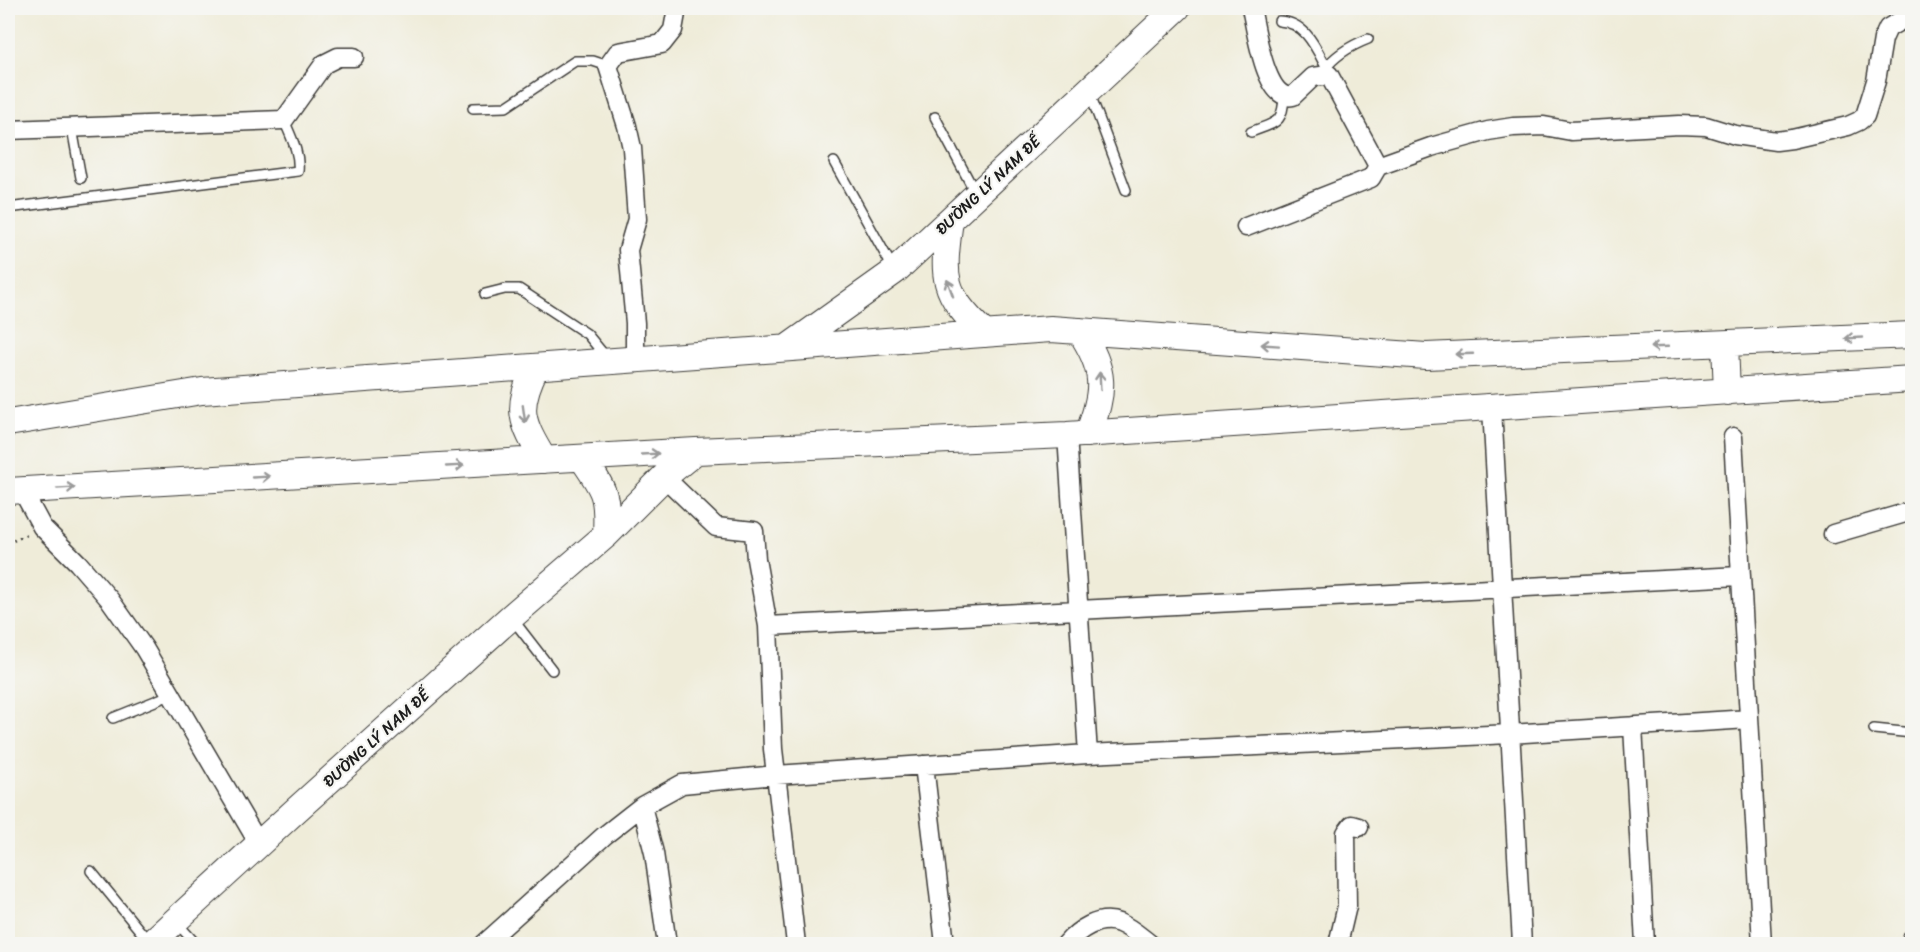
<svg xmlns="http://www.w3.org/2000/svg" width="1920" height="952" font-family="Sriracha,sans-serif">
  <style>
    .lines { fill: none; stroke-linecap: round; stroke-linejoin: round }
    .lane-casing { stroke: #3c3b38; stroke-width: 12 }
    .street-casing { stroke: #3c3b38; stroke-width: 21 }
    .secondary-casing { stroke: #3c3b38; stroke-width: 28 }
    .path { stroke: #3c3b38; stroke-width: 3; stroke-dasharray: 1.5 4.5; stroke-linecap: butt }
    .lane { stroke: #fff; stroke-width: 9 }
    .street { stroke: #fff; stroke-width: 18 }
    .secondary { stroke: #fff; stroke-width: 26 }
    .oneway { stroke: #999 }
    .labels { text-anchor: middle; dominant-baseline: central; stroke-width: 4.5; stroke-linejoin: round; paint-order: stroke }
    .street-label { font-size: 16px; fill: #1c1c1c; stroke: #f6f6f2 }
  </style>
  <rect width="100%" height="100%" fill="#f6f6f2"/>
  <filter id="ink" filterUnits="userSpaceOnUse"><feTurbulence type="fractalNoise" baseFrequency=".0167" numOctaves="2"/><feDisplacementMap in="SourceGraphic" scale="12" xChannelSelector="R" yChannelSelector="G"/><feConvolveMatrix kernelMatrix="1 2 1 2 8 2 1 2 1" color-interpolation-filters="sRGB"/></filter>
  <filter id="wash" filterUnits="userSpaceOnUse"><feTurbulence type="fractalNoise" baseFrequency=".008" numOctaves="4" result="noise"/><feDisplacementMap in="SourceGraphic" scale="24" xChannelSelector="R" yChannelSelector="G"/><feGaussianBlur stdDeviation="1.35" result="paint"/><feColorMatrix in="noise" values="0 0 0 0 0 0 0 0 0 0 0 0 0 0 0 0 0 1.4 0 .05"/><feComposite in="paint" operator="in"/></filter>
  <g filter="url(#wash)">
    <rect width="100%" height="100%" fill="#efecd9"/>
  </g>
  <g filter="url(#ink)">
    <g class="lines">
      <defs>
        <path id="lane" d="M1279,21c26,1 36,25 47,46
          M1324,70c11,-15 26,-24 44,-31
          M1090,94l36,96
          M473,108l33,-1 69,-46h18l15,5
          M935,117l41,77
          M72,128l9,50
          M1251,132c24,-10 32,-7 33,-36
          M834,162l60,108
          M8,208l290,-37c2,-18 -7,-34 -14,-51
          M485,294l20,-5h14l68,45 19,23
          M511,617l41,53
          M113,718l57,-23
          M1874,729l38,4
          M91,871l59,72
          M176,922l20,22"/>
        <path id="street" d="M1251,8c5,20 14,94 42,88l20,-19 16,-2 49,91
          M8,130l276,-10 40,-56 14,-7h16
          M1246,227l125,-49 7,-12 53,-19 57,-16 25,-4 31,-1 27,5 108,-6 27,1 29,9 41,6 16,-2 56,-13 11,-5 6,-5 11,-35 7,-42 5,-11 24,-14
          M635,359v-36l-7,-73 9,-31 -5,-71 -5,-22 -19,-60 10,-14 44,-8 11,-14 4,-22
          M1492,408l30,536
          M1067,435l21,319
          M1733,437l29,507
          M664,477l52,50 38,4 2,28 12,67 5,123 23,195
          M22,490l20,37 36,36 32,37 34,48 115,196
          M1833,534l79,-23
          M768,626l972,-50
          M1633,726l12,218
          M924,765l21,179
          M642,806l12,47 13,91
          M484,944l121,-109 37,-29 40,-22 94,-9 312,-21 422,-20 239,-15
          M1066,944c12,-14 33,-29 53,-21 11,4 22,14 31,21
          M1338,944l9,-38 -1,-73 6,-8 7,2
          M1910,944l2,-5"/>
        <path id="secondary" d="M950,220c-8,58 -9,72 35,114
          M1080,331c26,39 25,60 8,103
          M1725,344l2,48
          M787,348l108,-77 282,-263
          M536,367c-21,41 -15,55 8,93
          M8,423l194,-32 849,-62 375,27 486,-21
          M582,458c23,33 26,37 24,77
          M8,491l688,-40 371,-16 845,-56
          M150,944l145,-133 216,-194 95,-82 58,-58 32,-26"/>
      </defs>
      <!-- lane casing -->
      <use href="#lane" class="lane-casing"/>
      <!-- street casing -->
      <use href="#street" class="street-casing"/>
      <!-- secondary casing -->
      <use href="#secondary" class="secondary-casing"/>
      <!-- path -->
      <path class="path" d="M8,543l20,-9"/>
      <!-- lane -->
      <use href="#lane" class="lane"/>
      <!-- street -->
      <use href="#street" class="street"/>
      <!-- secondary -->
      <use href="#secondary" class="secondary"/>
    </g>
    <!-- one-way arrows -->
    <defs><path id="oneway-shaft" d="M-6 0H5M1.5-3L5.5 0L1.5 3" fill="none" stroke-width="1.6" stroke-linecap="round" stroke-linejoin="round" transform="scale(1.5)"/></defs>
    <g class="oneway">
      <use href="#oneway-shaft" transform="translate(950 288) rotate(-110)"/>
      <use href="#oneway-shaft" transform="translate(1854 338) rotate(177)"/>
      <use href="#oneway-shaft" transform="translate(1270 345) rotate(-176)"/>
      <use href="#oneway-shaft" transform="translate(1659 347) rotate(178)"/>
      <use href="#oneway-shaft" transform="translate(1464 354) rotate(178)"/>
      <use href="#oneway-shaft" transform="translate(1100 381) rotate(-93)"/>
      <use href="#oneway-shaft" transform="translate(524 414) rotate(82)"/>
      <use href="#oneway-shaft" transform="translate(650 454) rotate(-3)"/>
      <use href="#oneway-shaft" transform="translate(455 466) rotate(-3)"/>
      <use href="#oneway-shaft" transform="translate(261 477) rotate(-3)"/>
      <use href="#oneway-shaft" transform="translate(66 488) rotate(-3)"/>
    </g>
  </g>
  <g class="labels">
    <!-- street labels -->
    <g class="street-label">
      <text transform="translate(988 185) rotate(-43)">ĐƯỜNG LÝ NAM ĐẾ</text>
      <text transform="translate(376 738) rotate(-42)">ĐƯỜNG LÝ NAM ĐẾ</text>
    </g>
  </g>
  <!-- margin -->
  <rect width="1920" height="952" fill="none" stroke="#f6f6f2" stroke-width="30"/>
</svg>
